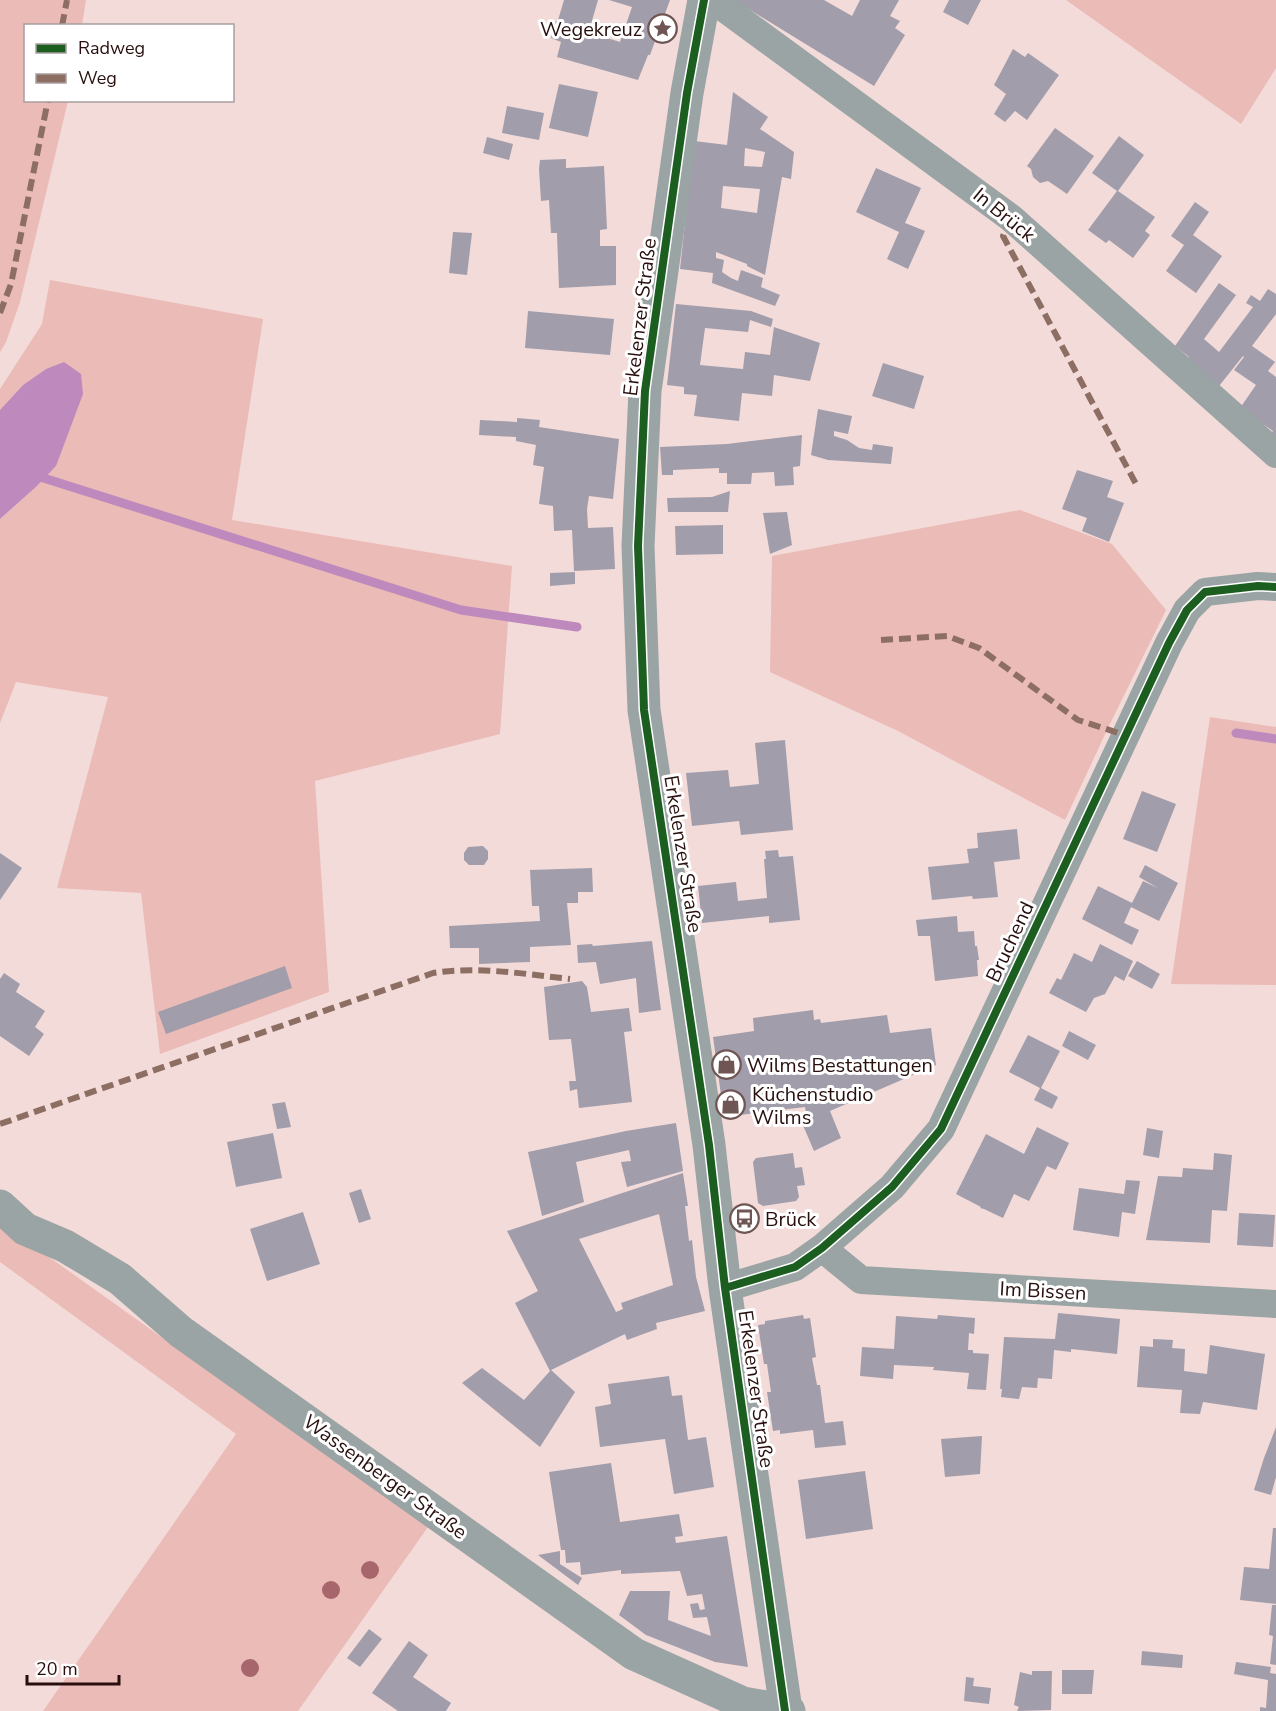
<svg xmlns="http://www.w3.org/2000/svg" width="1276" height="1711" font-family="'Nunito Sans',sans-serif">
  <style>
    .green { fill: #ebbbb7 }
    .water { fill: #be89bc }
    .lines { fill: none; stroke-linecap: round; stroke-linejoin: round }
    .stream { stroke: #be89bc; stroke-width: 9 }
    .building { fill: #a19dab; fill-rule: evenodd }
    .minor { stroke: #9aa4a4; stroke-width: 28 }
    .tertiary { stroke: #9aa4a4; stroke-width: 33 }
    .quiet { stroke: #8d6e63; stroke-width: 6; stroke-dasharray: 12 6; stroke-linecap: butt }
    .cycleway-casing { stroke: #fff; stroke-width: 11 }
    .cycleway { stroke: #1b5e20; stroke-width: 8 }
    .tree { fill: #a7666c }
    .labels { text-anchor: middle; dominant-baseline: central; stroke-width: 6; stroke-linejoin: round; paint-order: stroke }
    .poi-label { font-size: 20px; fill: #280f0e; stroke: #fff; text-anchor: start }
    .street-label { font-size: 20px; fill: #280f0e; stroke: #fff }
  </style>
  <rect width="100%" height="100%" fill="#f3dbd9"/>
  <!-- green -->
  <path class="green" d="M0,0h86l-4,25 -56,1v74l42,1 -48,201 -14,40 -6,10z
    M1066,0h210v68l-35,56z
    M50,280l213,39 -31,201 280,46 -12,168 -185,47 14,211 -169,62 -19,-161 -84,-5 51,-191 -92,-15 -16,41v-204l37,-33 19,-20 -10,-97 -23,16 -23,25v-21l42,-65z
    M1020,510l92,34 54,66 -58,118 -43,92 -167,-89 -128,-59 2,-116z
    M1210,717l66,10v258l-105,-1z
    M0,1222l428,305 -130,184h-255l193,-277 -236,-172z"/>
  <!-- water -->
  <path class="water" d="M64,362l17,12 2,20 -27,72 -19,20 -37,33v-109l23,-25 23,-16z"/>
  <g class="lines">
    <!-- stream -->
    <path class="stream" d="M34,475l427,135 116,17
      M1236,733l40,6"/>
  </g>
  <!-- building -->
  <path class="building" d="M564,0h34l-9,31 5,3 26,8 12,-35 -23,-7h61l-20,55h-2l-10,25 -81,-23 4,-15 -10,-4 5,-17 11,3 -9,-4z
    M734,0h90l28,16 8,-16h39l-9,16 10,5 -5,7 10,7 -31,51z
    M949,0h32l-13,25 -25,-13z
    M1013,49l12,8 3,-4 31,22 -32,45 -12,-9 -10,11 -11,-8 12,-20 -12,-9z
    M559,84l39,8 -10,45 -39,-9z
    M733,92l35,25 -8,12 34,23 -3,27 -9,-2 -17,98 -18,-9v-2l-31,-12v6l8,2 -2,12 9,6 7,3 3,-11 22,8 -2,9 19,8 -5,11 -63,-23 1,-10 -33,-4 14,-128 33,4zM745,148l20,4 -3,15 -18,-1zM723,186l37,3 -3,24 -36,-5z
    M507,106l37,7 -5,27 -37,-7z
    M1055,128l39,28 -27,38 -19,-13 -8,2 -7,-6 -2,-8 -4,-3z
    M1119,136l25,19 -26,36 37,26 -10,14 5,4 -17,23 -24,-18 -3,3 -18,-13 29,-39 -25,-18z
    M487,137l26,7 -4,16 -26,-7z
    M566,159v9l38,-2 3,63 -7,1v16h16v39l-57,3 -2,-55h-6l-2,-33 -8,1 -2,-32 1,-9z
    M876,168l45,20 -16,35 20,8 -17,38 -21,-10 12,-27 -43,-20z
    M1195,202l14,10 -16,23 29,21 -26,37 -30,-22 18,-26 -13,-9z
    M453,232l19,1 -5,42 -18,-2z
    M1219,283l17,12 -32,44 15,13 34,-45 -7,-4 5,-8 9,6 8,-12 8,5v20l-24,32 23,16 -7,9 8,6v63l-6,-4 3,-5 -33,-23 16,-23 -22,-15 10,-13 -1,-1 -28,35 -31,-27 5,-7 -14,-11z
    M676,304l75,7 22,8 -2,8 -21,-7 -2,12 -43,-4 -5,37 43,4 2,-17 25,3 4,-28 46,16 -10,38 -36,-6 -2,21 -30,-3 -3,28 -45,-5 3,-21 -13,-1v-7l-17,-2z
    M528,311l86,8 -4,36 -85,-7z
    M883,363l41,13 -10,33 -42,-13z
    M818,409l34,7 -4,18 -14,-3v5l13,4 12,8 13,2 1,-6 20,3 -2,17 -63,-4 -17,-5z
    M517,418l23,2 -1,7 80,12 -6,60 -24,-3 -2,13 1,19 25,-1 2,42 -41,2 -2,-41 -18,1 -1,-25 -14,-2 5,-37 -11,-2 3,-20 -20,-4v-4l-37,-2 1,-15 37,2z
    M802,435l-2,31 -7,1 1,18 -19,1 -1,-14 -22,1 -1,11h-24v-11h-8v-5l-46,2v5h-11l-2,-28 67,-3z
    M1077,470l36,11 -6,16 17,6 -15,39 -27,-11 5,-13 -25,-9z
    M730,491l-2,21h-60l-1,-14 45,-1z
    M787,512l5,33 -22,9 -7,-41z
    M723,525v29l-47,1 -1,-29z
    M575,572v12l-25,2v-13z
    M785,740l8,90 -52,5 -2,-14 -47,5 -6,-53 42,-3 2,17 29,-3 -4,-41z
    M1142,791l34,13 -19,48 -34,-13z
    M1017,829l3,30 -26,3 4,35 -25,2 -1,-3 -40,4 -4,-33 41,-4 -2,-14 11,-1 -1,-15z
    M483,846l5,5v8l-4,6h-15l-5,-5v-7l4,-6z
    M778,850l1,7 14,-1 7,64 -31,3v-7l-67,7 -4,-37 38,-4 2,19 29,-3 -3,-39h2l-1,-8z
    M0,853l22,15 -22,32z
    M1145,865l33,18 -19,38 -28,-14 -7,16 15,7 -7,15 -50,-26 16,-33 34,17 11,-22 15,7 -19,-11z
    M592,868l1,24h-15v11h-11l4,42 -41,2v15l-51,2v-16h-29l-1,-22 91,-5 -1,-15h-7l-2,-36z
    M957,916l1,16 16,-1 1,15h2l2,14h-2l1,16 -43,5 -5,-45h-12l-2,-16z
    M652,941l9,69 -22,3 -3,-35 -36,6 -4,-22 -18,1 -1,-18 15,-1 1,2z
    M1100,944l33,17 -9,20 -9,-5 -10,18 -11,4 -8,14 -37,-19 8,-15 4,2 13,-27 18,9z
    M1137,961l23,13 -8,15 -24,-13z
    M285,966l7,22 -126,46 -8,-22z
    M4,973l16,11 -4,8 29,19 -10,16 9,7 -15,22 -29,-20v-57z
    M582,981l5,6 4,25 38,-4 3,23 -8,1 8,70 -53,6 -2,-19 -7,2 -1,-10h7l-5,-42 -22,1 -5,-53z
    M813,1010l1,10 6,-1 1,4 66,-8 3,18 41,-5 5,37 -106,46 11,27 -27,13 -12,-28 5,-3 -2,-13 -81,10 -11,-80 41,-6 -1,-13z
    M1069,1031l27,14 -8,15 -26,-14z
    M1028,1035l32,16 -19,37 17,9 -6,12 -18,-9 6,-12 -31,-16z
    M285,1102l6,25 -14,2 -5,-25z
    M676,1123l7,48 -56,16 -6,-25 10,-1 -2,-11 -53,12 8,40 -42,14 -14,-64 98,-21z
    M1037,1127l32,16 -13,27 -9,-4 -18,35 -15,-7 -11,24 -19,-9 -4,-1 1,-1 -25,-13 30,-60 38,20z
    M1147,1128l16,3 -4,27 -16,-3z
    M273,1133l9,45 -46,9 -9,-45z
    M793,1153l2,15 7,-1 3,18 -8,1 2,11 -3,4 -33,5 -5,-3 -5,-41 3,-4z
    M1214,1153l18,2 -5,56 -15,-1 -2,33 -64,-3 12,-64 24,1 1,-9 30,2z
    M683,1173l5,33h-3l4,35 3,-1 4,37 9,34 -49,12 1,6 -30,11 -2,-6 -74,36 24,22 -35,55 -78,-64 20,-15 42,32 26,-29 -35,-68 23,-12 -31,-60zM659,1214l14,71 -52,18 2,6 -7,3 -37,-73z
    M1126,1180l14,1 -5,33 -13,-2 -3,25 -46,-7 6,-42 45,6z
    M361,1189l10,30 -12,4 -10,-30z
    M303,1212l17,52 -53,17 -17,-52z
    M1239,1213l36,2 -2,32 -36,-2z
    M1058,1313l62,6 -3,35 -46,-5v3l-17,-2 -2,29 -14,-1 -1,10 -15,-1 -3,12 -18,-2 1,-8h-2l4,-52 51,2z
    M803,1315l1,4 6,-1 6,39 -4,1 5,27h3l5,38 18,-2 3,24 -31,3 -2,-18 -33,4v-4l-7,1 -6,-39h4l-4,-28h-3l-6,-39 7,-1v-3z
    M938,1315l37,3 -1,16 -5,-1 -1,17h5v3l16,1 -3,36 -19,-1 2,-16 -36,-3 1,-3 -40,-2 -1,14 -33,-3 2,-29 32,2 2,-33 41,3z
    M1153,1339l20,1 -1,8 13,1 -1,22 23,3 3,-29 55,9 -8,56 -54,-8 -3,12 -20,-1 2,-23 -45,-3 3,-41 13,1z
    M669,1376l3,20 10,-1 6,45 18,-3 8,50 -40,7 -9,-55 -65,8 -5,-40 16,-3 -3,-20z
    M1276,1427v50l-5,18 -17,-5 10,-32z
    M982,1436l-2,38 -35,3 -4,-38z
    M611,1463l9,59 59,-8 4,22 -8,1 1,6 51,-7 21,131 -33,-5 -69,-27 -27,-20 11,-24h40l-2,29 43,16 -4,-19 -14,1 -3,-14 8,-1 2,7 5,-1 -3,-15 -15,2 -7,-25 -59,3v-4l-40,5 -1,-13 -14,1 -1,-13h-4l-12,-78z
    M865,1471l8,58 -67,10 -8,-59z
    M1273,1528h3v76l-36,-4 4,-33 25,2z
    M560,1551v13l22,14 -4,7 -40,-30z
    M1272,1605h4v60l-6,-1 3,-28 -4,-1z
    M369,1629l13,10 -22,28 -13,-9z
    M409,1641l19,14 -15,22 38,26 -5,8h-48l-26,-18z
    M1142,1651l41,4 -1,13 -41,-3z
    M1236,1662l35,5 -1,6 6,1v37h-16v-4l6,1 2,-28 -34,-6z
    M1062,1670h32l-2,24h-30z
    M1032,1671h20l-1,39 -34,1 2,-4 -5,-2 6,-33 12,3z
    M966,1677l8,1 -1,8 18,2 -2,16 -25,-3z"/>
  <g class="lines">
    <!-- minor -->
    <path class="minor" d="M713,0l298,218 265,236
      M822,1248l39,32 415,24
      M725,1288l70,-21 27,-19 70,-61 49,-58 228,-486 18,-33 18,-18 53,-6 18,1"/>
    <!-- tertiary -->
    <path class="tertiary" d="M704,0l-17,93 -42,298 -7,155 6,164 65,435 16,143 61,422
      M0,1206l25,23 40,17 55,33 61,53 453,322 109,49 46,8"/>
    <!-- quiet -->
    <path class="quiet" d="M62,26l5,-26
      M1011,218l-8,18 133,248
      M0,313l11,-29 37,-184
      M881,640l66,-4 32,12 99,72 47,15
      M0,1124l433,-151c46,-7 91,1 137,6"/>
    <defs>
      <path id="cycleway" d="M704,0l-17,93 -42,298 -7,155 6,164 65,435 16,143 60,423
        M725,1288l70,-21 27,-19 70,-61 49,-58 228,-486 18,-33 18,-18 53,-6 18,1"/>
    </defs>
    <!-- cycleway casing -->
    <use href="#cycleway" class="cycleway-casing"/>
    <!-- cycleway -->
    <use href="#cycleway" class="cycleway"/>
  </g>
  <!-- trees -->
  <g class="tree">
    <circle cx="370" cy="1570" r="9"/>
    <circle cx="331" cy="1590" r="9"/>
    <circle cx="250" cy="1668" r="9"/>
  </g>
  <!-- icons -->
  <defs>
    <symbol id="sight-ring" viewBox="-11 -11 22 22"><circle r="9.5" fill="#fff" stroke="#6f5655" stroke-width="1.5"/><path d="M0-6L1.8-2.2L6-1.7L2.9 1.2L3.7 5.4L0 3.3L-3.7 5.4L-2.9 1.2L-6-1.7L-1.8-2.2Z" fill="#6f5655"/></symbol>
    <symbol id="shop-ring" viewBox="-11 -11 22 22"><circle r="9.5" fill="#fff" stroke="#6f5655" stroke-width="1.5"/><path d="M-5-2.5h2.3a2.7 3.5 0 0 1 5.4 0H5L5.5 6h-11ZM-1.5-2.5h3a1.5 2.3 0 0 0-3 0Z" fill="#6f5655"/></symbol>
    <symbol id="bus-ring" viewBox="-11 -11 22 22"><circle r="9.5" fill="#fff" stroke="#6f5655" stroke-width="1.5"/><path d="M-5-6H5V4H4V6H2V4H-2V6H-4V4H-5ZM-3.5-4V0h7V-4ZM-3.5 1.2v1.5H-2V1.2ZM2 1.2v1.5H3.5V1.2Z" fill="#6f5655"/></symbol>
  </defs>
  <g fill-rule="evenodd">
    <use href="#sight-ring" x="646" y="12" width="33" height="33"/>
    <use href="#shop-ring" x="710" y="1048" width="33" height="33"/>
    <use href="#shop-ring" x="714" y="1088" width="33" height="33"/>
    <use href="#bus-ring" x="728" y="1202" width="33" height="33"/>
  </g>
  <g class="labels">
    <!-- poi labels -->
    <g class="poi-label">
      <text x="642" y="29" text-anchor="end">Wegekreuz</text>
      <text x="747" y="1065">Wilms Bestattungen</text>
      <text x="752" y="1094">Küchenstudio<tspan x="752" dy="23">Wilms</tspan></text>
      <text x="765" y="1219">Brück</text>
    </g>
    <!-- street labels -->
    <g class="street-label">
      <text transform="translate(1004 215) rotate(39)">In Brück</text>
      <text transform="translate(640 317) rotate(-83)">Erkelenzer Straße</text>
      <text transform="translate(683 854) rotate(81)">Erkelenzer Straße</text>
      <text transform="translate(1010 942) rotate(-65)">Bruchend</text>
      <text transform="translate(1043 1291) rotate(3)">Im Bissen</text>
      <text transform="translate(756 1389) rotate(82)">Erkelenzer Straße</text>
      <text transform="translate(385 1477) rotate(36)">Wassenberger Straße</text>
    </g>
  </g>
  <!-- legend -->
  <rect x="24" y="24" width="210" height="78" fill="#ffffff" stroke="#a99f9f" stroke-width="1.5"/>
  <rect x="36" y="44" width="30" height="9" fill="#1b5e20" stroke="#a99f9f" stroke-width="1.5"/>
  <text x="78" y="54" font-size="18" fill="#280f0e">Radweg</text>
  <rect x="36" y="74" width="30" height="9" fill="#8d6e63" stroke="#a99f9f" stroke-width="1.5"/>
  <text x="78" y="84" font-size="18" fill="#280f0e">Weg</text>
  <!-- scale -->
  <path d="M27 1675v9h92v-9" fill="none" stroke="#280f0e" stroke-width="3"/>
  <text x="36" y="1675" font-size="18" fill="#280f0e" stroke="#ffffff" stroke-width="4.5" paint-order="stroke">20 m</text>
</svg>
